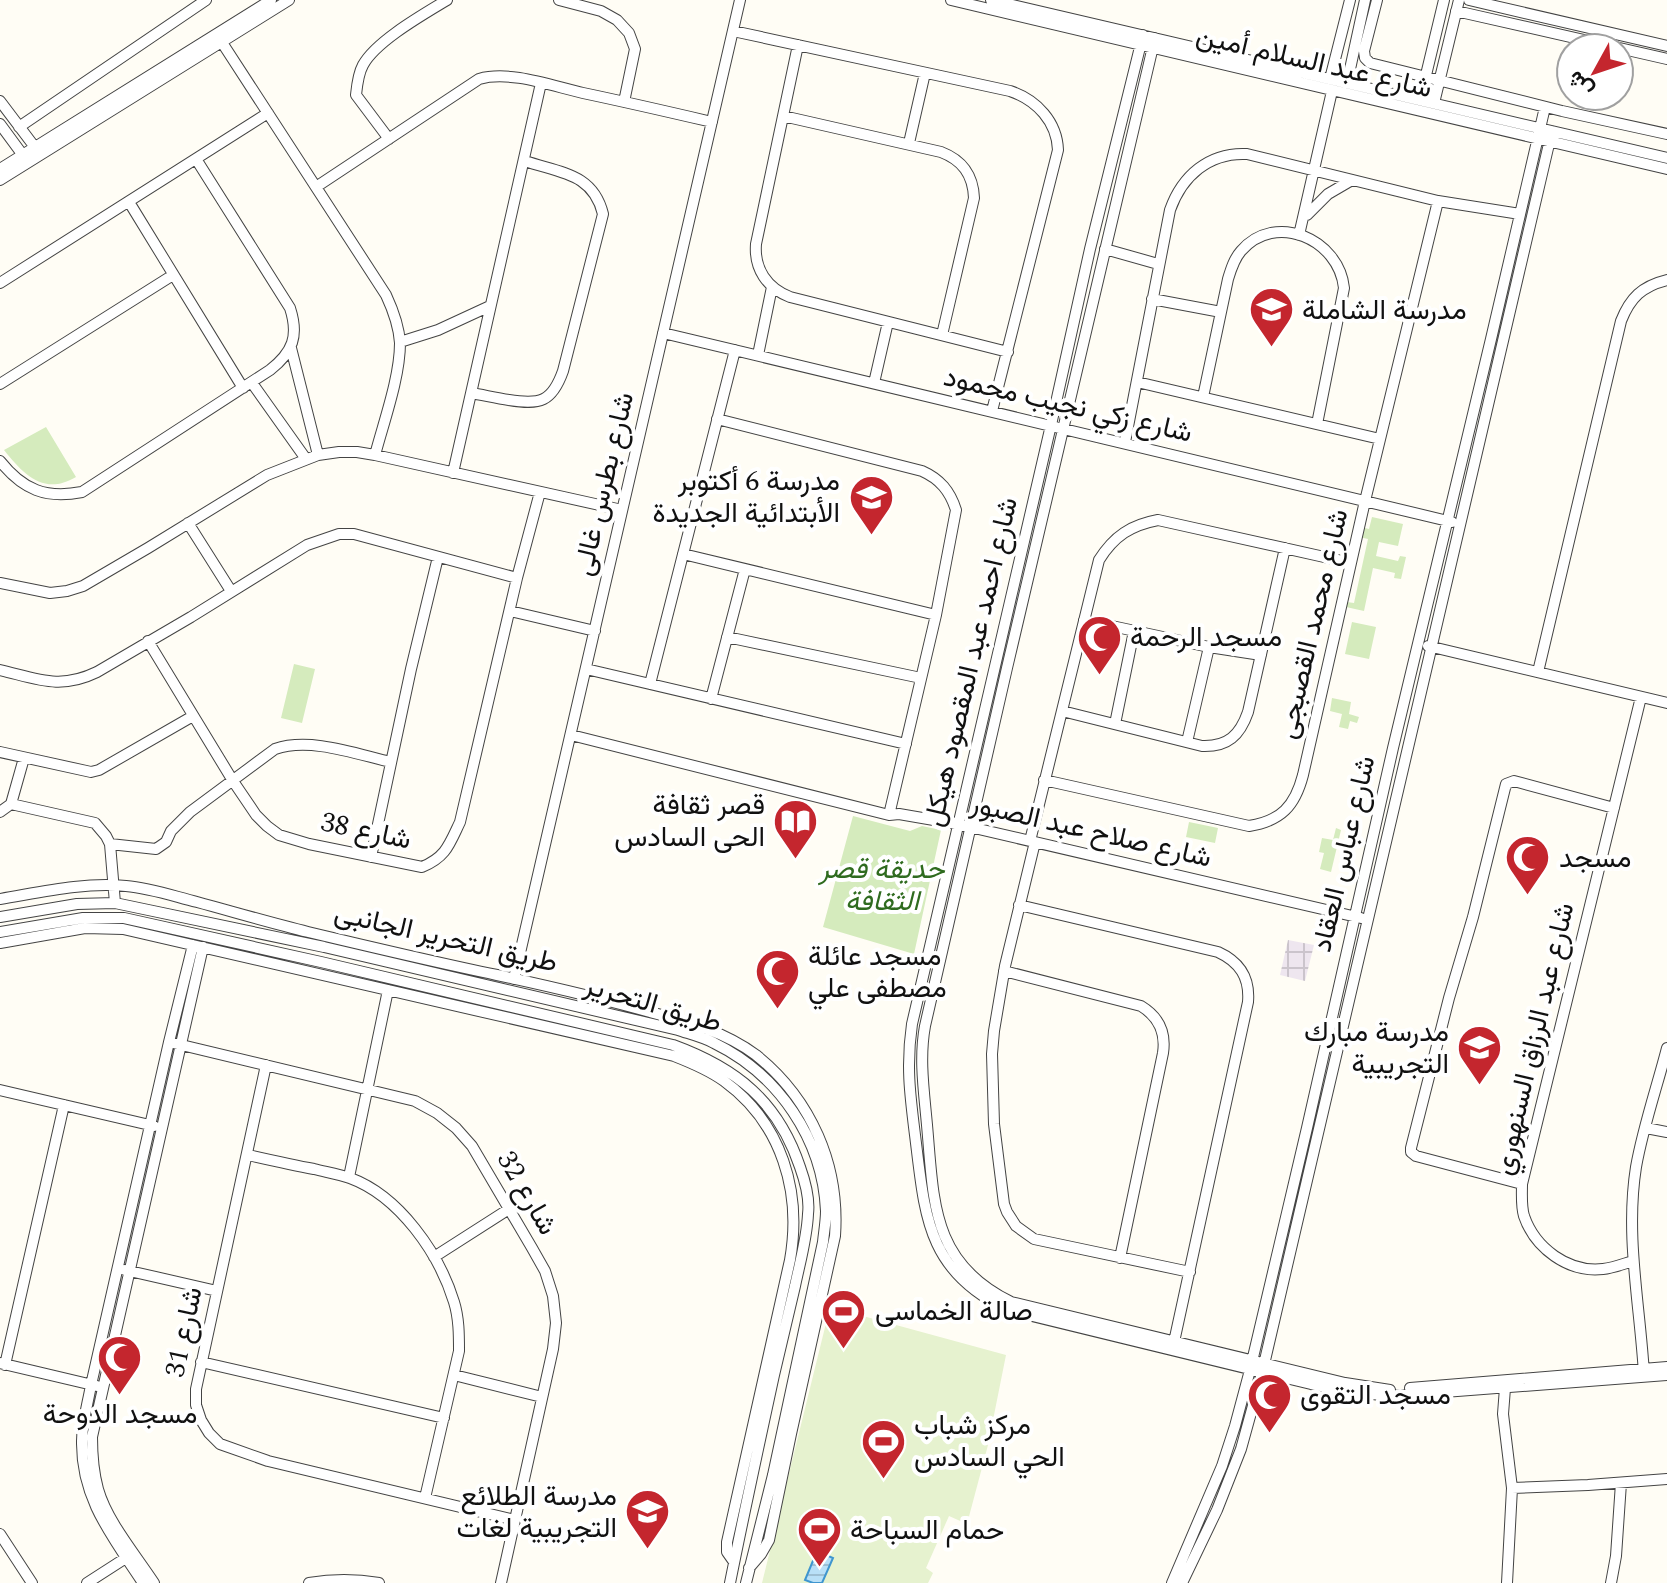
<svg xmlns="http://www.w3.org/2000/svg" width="1667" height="1583" font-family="Spectral,Vazirmatn,serif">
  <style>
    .industrial { fill: url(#industrial-grid) }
    .green { fill: #d5ebbd }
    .pitch { fill: #e6f2cf }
    .water { fill: url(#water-rules); stroke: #3f96cf; stroke-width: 2 }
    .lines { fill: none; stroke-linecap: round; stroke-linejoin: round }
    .minor-casing { stroke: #444; stroke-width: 12 }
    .minor { stroke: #fff; stroke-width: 10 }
    .labels { text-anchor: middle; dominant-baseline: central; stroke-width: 8; stroke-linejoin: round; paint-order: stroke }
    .street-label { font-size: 28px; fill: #111; stroke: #fff }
    .poi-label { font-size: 28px; fill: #111; stroke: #fff; text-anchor: start }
    .park-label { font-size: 28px; font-style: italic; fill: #2f6b1f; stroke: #fff }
  </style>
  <defs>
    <pattern id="industrial-grid" width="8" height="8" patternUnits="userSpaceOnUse" patternTransform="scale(2)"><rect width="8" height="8" fill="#eee6ef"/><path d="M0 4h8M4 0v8" fill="none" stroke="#cbc4cc"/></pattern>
    <pattern id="water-rules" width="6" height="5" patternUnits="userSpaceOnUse" patternTransform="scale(2)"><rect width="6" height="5" fill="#b9e0f7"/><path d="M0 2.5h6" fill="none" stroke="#9ebfd3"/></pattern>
  </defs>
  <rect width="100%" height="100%" fill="#fffdf5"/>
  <!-- industrial -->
  <path class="industrial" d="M1288,940l26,5 -9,36 -25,-6z"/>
  <!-- green -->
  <path class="green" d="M46,427l30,50c-32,19 -52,-2 -72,-27z
    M1372,517l31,7 -5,22 -19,-4 -3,14 22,5 2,-5 6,1 -5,22 -7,-1 1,-5 -22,-5 -9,43 -18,-4 1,-5 7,1 14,-64 -9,-2 2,-10 8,2z
    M1352,622l24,5 -7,32 -24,-5z
    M294,664l21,5 -13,54 -21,-5z
    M1332,698l19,4 -2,12 10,3 -2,6 -7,-2 -2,8 -9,-2 3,-13 -12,-3z
    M853,816l57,15 12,-5 19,4 -27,124 -91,-27z
    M1189,822l29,6 -3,15 -29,-6z
    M1336,828l5,2 -10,42 -11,-3 4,-16 -5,-1 3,-14 11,2z"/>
  <!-- pitch -->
  <path class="pitch" d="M830,1307l176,48 -18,90 -21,79 -18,-8 -23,52 7,5 -5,10h-166z"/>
  <!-- water -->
  <path class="water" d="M817,1551l16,7 -11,25h-9l-8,-3z"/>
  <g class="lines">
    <defs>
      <path id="minor" d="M559,0l42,11 16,9 12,13 6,16 -11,53
        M951,0l716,169
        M991,0l676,158
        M1377,0l-13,51 1,7 5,5 192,48 105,23
        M1469,0l198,46
        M1456,11l211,48
        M733,31l277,60c27,9 47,31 48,59l-66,261
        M1143,35l-53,214 -39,176 -139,599c-6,41 -2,71 3,111 10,80 11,136 93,175l303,74 40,8 41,4 275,-21
        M1155,38l-148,630 -82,358c-6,33 -1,65 2,99 7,77 4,138 84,177l334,81 45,7
        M221,41l165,254c7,15 13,31 14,48 0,34 -16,78 -25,112
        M798,45l-42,199c-2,25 11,44 34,53l218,55
        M1330,79l20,-79
        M1347,83l18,-83
        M1420,100l24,-100
        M0,101l37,49
        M1434,103l25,-103
        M783,116l158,36c21,8 32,22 33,46l-32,137
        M0,124l25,34
        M19,127l187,-127
        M389,139l-33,-44c1,-10 2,-21 7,-30 13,-24 61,-51 84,-65
        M909,143l16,-70
        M0,169l271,-169
        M0,180l289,-180
        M316,187l163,-108c31,-9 73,7 104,14 43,9 86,19 129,29
        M129,202l114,186
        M1307,215l21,-21 24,-14
        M1299,235l33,-144
        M1105,249l53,15
        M0,283l268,-170
        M1152,299l69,13
        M663,333l789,189
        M400,342l38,-12 52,-24
        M291,348l27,107
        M758,355l14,-68
        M1137,382l243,57
        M252,383l54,76
        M874,383l14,-61
        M0,384l173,-109
        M471,393c12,2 25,5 38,7 31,5 43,2 54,-29l40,-157c-10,-41 -43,-41 -78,-53
        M1203,397l25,-118c3,-10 6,-20 13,-28 34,-40 98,-12 103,37l-27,136
        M717,419l205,52c18,8 28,20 34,39l-20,105 -47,200
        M1125,442l45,-232c12,-34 39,-58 77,-56l191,47 82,13
        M0,461c23,29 46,38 82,31l188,-122c23,-18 29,-34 20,-62l-94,-149
        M453,473l88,-390
        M188,523l43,68
        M683,554l253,61
        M0,583l50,10 17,-2 16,-5 65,-38 119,-73 51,-20 21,-3h18l18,3 247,55
        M510,611l85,20
        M1084,620l125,27 52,8
        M727,637l194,41
        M148,641l85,140 23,34 11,11 12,9 30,9 113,23c24,-10 27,-22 38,-45l57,-244 23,-86
        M1428,646l239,57
        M586,669l320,75
        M0,670c38,9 60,20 97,2l94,-55 116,-72 32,-11h15l163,44
        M1538,672l83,-351c9,-23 21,-35 46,-41
        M650,684l85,-334
        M711,699l34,-130
        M1062,711l140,35c26,1 38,-11 46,-34l37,-164
        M1115,724l19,-93
        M571,735l318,80 10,-1 58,10 404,94
        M1187,742l22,-95
        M0,752l91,20 8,-2 94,-54
        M1044,780l205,46c32,-5 46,-20 54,-51l62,-274 73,-300
        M11,804l84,19 11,13 4,8 5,59
        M0,812l11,-8 13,-46
        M1030,841l69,-281c15,-24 32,-35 59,-40l193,43
        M1035,842l-30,124 -11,65 -2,23 2,70 10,80 3,8 9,14 18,13 156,33
        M110,844l46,5 10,-7 5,-11 19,-19 85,-63c35,-12 81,5 116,13
        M371,857l40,-188 27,-112
        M0,899c42,-7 83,-17 126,-13 24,2 47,10 71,16 37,10 74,21 111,30 63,15 126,30 189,43 51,11 103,23 153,37 38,10 74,19 106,43 55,44 84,110 79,181l-44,198 -22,106 -8,14 -12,14
        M1019,905l199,47c22,10 32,26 30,50l-74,340
        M0,917l77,-13 38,-1 209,44 354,83c12,4 25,7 36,13 64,31 109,96 112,168 0,10 -2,21 -3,31l-50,233 -27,108
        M0,932l83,-14h41l197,44 352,83c63,23 105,56 127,122 5,14 10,31 8,47 -1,24 -8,48 -13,72 -7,29 -14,59 -21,89 -15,69 -30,138 -44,208
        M0,943l85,-15 38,1 551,127c18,7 35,14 50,25 58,42 78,111 66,179l-63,282v10l7,10
        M1004,971l137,35c18,11 25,27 22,47l-43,205
        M514,979l226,-979
        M169,1042l246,59 22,12 19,15 16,18 60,102 13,23 8,25 3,27 -3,26 -52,234
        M266,1065l-70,324v16l5,15 8,13 11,11 48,17 247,59
        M0,1090l154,36
        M1646,1128l21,4
        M248,1155c22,5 44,10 66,14 12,3 25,5 36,9 49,18 89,75 104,124 5,16 5,33 5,49l-34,147
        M349,1177l39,-187
        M1522,1184l-106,-28 -5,-4v-4l38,-150 24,-81 33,-133 8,-3 100,27
        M434,1257l75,-48
        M1633,1261c-10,3 -20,7 -30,8 -35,4 -68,-21 -79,-53 -3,-10 -2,-22 -2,-32l119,-487
        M125,1270l92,21
        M201,1362l243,56
        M0,1363l97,23
        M5,1365l59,-260
        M1644,1374c-4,-69 -19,-138 -8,-207 7,-40 21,-80 31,-119
        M454,1375l88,22
        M1410,1388l257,-21
        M1505,1388l-2,26 9,74 -5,95
        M1512,1488l76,-3 79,-6
        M0,1534l32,49
        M87,1583l45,-29
        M143,1583c-30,-46 -62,-84 -61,-142 0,-19 6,-38 9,-56l78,-343 24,-97
        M154,1583c-19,-29 -47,-62 -56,-94 -5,-18 -6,-34 -6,-52l111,-490
        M309,1583c24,-4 46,-4 70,0
        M1172,1583l50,-117 13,-40 15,-56 57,-242 86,-380 98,-409 54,-232
        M1182,1583l35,-73 24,-61 21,-76 290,-1242
        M1611,1583l5,-27 5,-73"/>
    </defs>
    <!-- minor casing -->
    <use href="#minor" class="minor-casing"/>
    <!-- minor -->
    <use href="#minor" class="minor"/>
  </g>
  <!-- icons -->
  <defs>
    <symbol id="school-pin" viewBox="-11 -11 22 30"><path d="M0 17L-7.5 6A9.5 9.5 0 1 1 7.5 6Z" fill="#c4262e" stroke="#fff"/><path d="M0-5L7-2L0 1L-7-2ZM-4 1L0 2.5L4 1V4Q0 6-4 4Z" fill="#fff"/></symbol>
    <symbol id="mosque-pin" viewBox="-11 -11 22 30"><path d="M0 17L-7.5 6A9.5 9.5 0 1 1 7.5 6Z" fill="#c4262e" stroke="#fff"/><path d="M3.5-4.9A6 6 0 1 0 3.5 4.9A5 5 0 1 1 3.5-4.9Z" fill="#fff"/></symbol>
    <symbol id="library-pin" viewBox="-11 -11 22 30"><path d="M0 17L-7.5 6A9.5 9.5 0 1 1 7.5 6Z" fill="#c4262e" stroke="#fff"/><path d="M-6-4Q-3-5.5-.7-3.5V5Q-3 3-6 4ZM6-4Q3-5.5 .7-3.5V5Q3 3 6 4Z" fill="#fff"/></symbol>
    <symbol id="stadium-pin" viewBox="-11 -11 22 30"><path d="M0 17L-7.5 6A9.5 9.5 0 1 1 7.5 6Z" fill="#c4262e" stroke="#fff"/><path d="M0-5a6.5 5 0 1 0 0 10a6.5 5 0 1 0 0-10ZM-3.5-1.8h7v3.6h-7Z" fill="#fff"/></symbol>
  </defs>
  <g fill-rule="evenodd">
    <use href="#school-pin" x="1246" y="284" width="51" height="69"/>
    <use href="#school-pin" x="846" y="472" width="51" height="69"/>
    <use href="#mosque-pin" x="1074" y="612" width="51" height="69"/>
    <use href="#library-pin" x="770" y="796" width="51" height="69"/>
    <use href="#mosque-pin" x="1502" y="832" width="51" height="69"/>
    <use href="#mosque-pin" x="752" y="946" width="51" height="69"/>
    <use href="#school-pin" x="1454" y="1022" width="51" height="69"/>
    <use href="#stadium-pin" x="818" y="1286" width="51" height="69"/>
    <use href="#mosque-pin" x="94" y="1332" width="51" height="69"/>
    <use href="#mosque-pin" x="1244" y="1370" width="51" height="69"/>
    <use href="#stadium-pin" x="858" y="1416" width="51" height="69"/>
    <use href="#school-pin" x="622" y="1486" width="51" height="69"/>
    <use href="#stadium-pin" x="794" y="1504" width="51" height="69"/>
  </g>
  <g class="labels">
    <!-- street labels -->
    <g class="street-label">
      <text transform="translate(1314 62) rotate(13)">شارع عبد السلام أمين</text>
      <text transform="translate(1068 405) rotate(13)">شارع زكي نجيب محمود</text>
      <text transform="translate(604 484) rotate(-77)">شارع بطرس غالى</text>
      <text transform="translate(1313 624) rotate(-77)">شارع محمد القصبجى</text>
      <text transform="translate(971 662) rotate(-77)">شارع احمد عبد المقصود هيكل</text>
      <text transform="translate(366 831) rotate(12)">شارع 38</text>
      <text transform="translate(1091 831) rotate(13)">شارع صلاح عبد الصبور</text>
      <text transform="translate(1344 854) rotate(-77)">شارع عباس العقاد</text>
      <text transform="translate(446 938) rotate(13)">طريق التحرير الجانبى</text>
      <text transform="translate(653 1004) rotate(16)">طريق التحرير</text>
      <text transform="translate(1534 1039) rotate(-77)">شارع عبد الرزاق السنهوري</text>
      <text transform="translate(527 1193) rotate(60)">شارع 32</text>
      <text transform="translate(184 1332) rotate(-78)">شارع 31</text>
    </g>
    <!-- poi labels -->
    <g class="poi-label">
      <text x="1302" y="310">مدرسة الشاملة</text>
      <text x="840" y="481" text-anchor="end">مدرسة 6 أكتوبر<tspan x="840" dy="32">الأبتدائية الجديدة</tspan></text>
      <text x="1130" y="637">مسجد الرحمة</text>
      <text x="765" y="805" text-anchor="end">قصر ثقافة<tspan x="765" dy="32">الحى السادس</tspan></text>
      <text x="1559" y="858">مسجد</text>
      <text x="808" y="956">مسجد عائلة<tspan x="808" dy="32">مصطفى علي</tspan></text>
      <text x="1449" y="1032" text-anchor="end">مدرسة مبارك<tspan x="1449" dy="32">التجريبية</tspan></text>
      <text x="875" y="1311">صالة الخماسى</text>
      <text x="1300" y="1395">مسجد التقوى</text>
      <text x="120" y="1414" text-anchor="middle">مسجد الدوحة</text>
      <text x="914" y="1425">مركز شباب<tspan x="914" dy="32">الحي السادس</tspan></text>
      <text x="617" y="1496" text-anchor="end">مدرسة الطلائع<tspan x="617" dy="32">التجريبية لغات</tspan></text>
      <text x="850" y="1530">حمام السباحة</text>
    </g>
    <!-- park labels -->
    <g class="park-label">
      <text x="882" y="869">حديقة قصر<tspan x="882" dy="32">الثقافة</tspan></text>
    </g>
  </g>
  <!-- north arrow -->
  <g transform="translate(1595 72) rotate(230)"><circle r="38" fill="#ffffff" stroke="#a0a0a0" stroke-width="2"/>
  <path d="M0-6L14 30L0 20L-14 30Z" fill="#c4262e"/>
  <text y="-12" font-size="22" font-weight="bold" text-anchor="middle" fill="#111111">ش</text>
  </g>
</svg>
